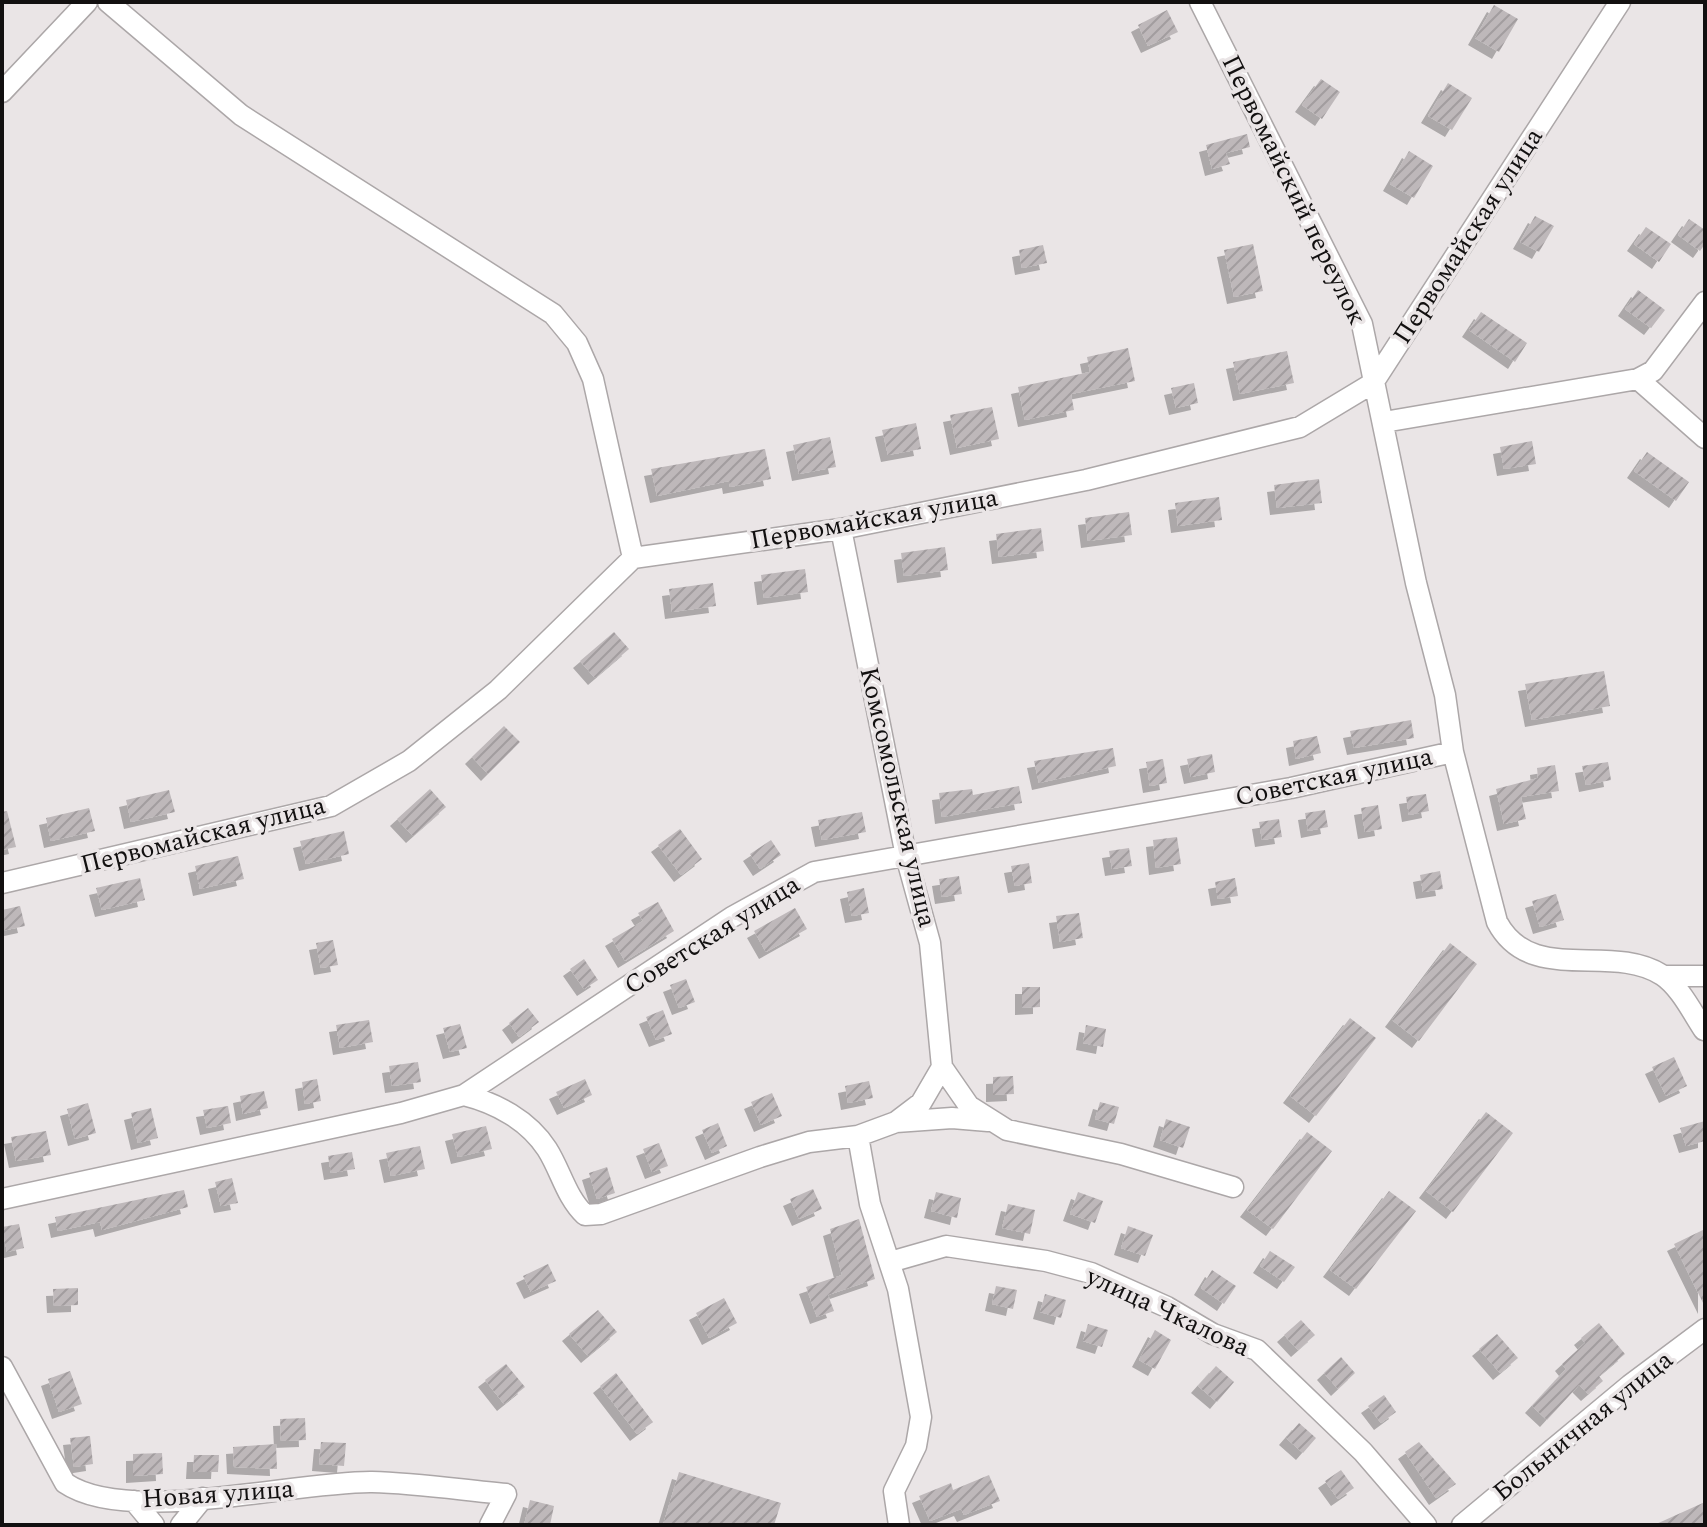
<svg xmlns="http://www.w3.org/2000/svg" width="1707" height="1527" font-family="Spectral,serif">
  <style>
    .building { fill: url(#building-hatch); filter: url(#shadow) }
    .lines { fill: none; stroke-linecap: round; stroke-linejoin: round }
    .street-casing { stroke: #aca7a8; stroke-width: 23 }
    .street { stroke: #fff; stroke-width: 20 }
    .labels { text-anchor: middle; dominant-baseline: central; stroke-width: 7; stroke-linejoin: round; paint-order: stroke }
    .street-label { font-size: 26px; fill: #121010; stroke: #eae5e6 }
  </style>
  <defs>
    <pattern id="building-hatch" width="6" height="6" patternUnits="userSpaceOnUse" patternTransform="scale(2)"><rect width="6" height="6" fill="#beb8ba"/><path d="M-1 1l2-2M0 6l6-6M5 7l2-2" fill="none" stroke="#a29d9f"/></pattern>
    <filter id="shadow"><feDropShadow dx="-7" dy="7" stdDeviation="0" flood-color="#0004"/></filter>
  </defs>
  <rect width="100%" height="100%" fill="#eae5e6"/>
  <!-- building -->
  <path class="building" d="M1494,5l24,14 -19,33 -24,-14z
    M1167,10l11,22 -30,14 -10,-21z
    M1321,79l19,13 -18,27 -20,-14z
    M1448,83l24,15 -20,32 -24,-14z
    M1247,134l3,13 -24,6 4,11 -18,5 -6,-24z
    M1409,151l24,15 -19,32 -24,-14z
    M1535,216l19,10 -15,26 -19,-10z
    M1689,219l16,11v14l-5,7 -22,-16z
    M1646,227l25,17 -12,18 -25,-18z
    M1253,244l10,47 -29,6 -10,-47z
    M1043,245l4,18 -25,5 -3,-18z
    M1638,290l27,20 -14,18 -26,-19z
    M1481,312l46,31 -12,19 -46,-32z
    M1128,348l7,33 -64,13 3,16 -49,10 -7,-33 72,-15 -3,-15z
    M1287,351l7,32 -54,11 -7,-32z
    M1194,383l4,20 -22,5 -5,-20z
    M992,407l7,32 -42,9 -7,-33z
    M916,423l5,26 -33,6 -6,-25z
    M830,437l6,30 -37,7 -6,-29z
    M1532,441l4,23 -32,5 -4,-22z
    M765,449l6,30 -41,8 -1,-6 -72,15 -6,-27z
    M1647,452l42,30 -13,19 -42,-30z
    M1319,479l3,24 -45,5 -3,-23z
    M1219,497l3,23 -44,6 -3,-23z
    M1129,512l3,23 -44,6 -3,-23z
    M1041,528l3,23 -45,6 -3,-23z
    M945,547l3,23 -44,6 -3,-23z
    M805,569l3,23 -44,6 -3,-23z
    M713,583l3,23 -44,6 -3,-23z
    M614,632l15,17 -34,29 -15,-17z
    M1604,671l6,35 -78,14 -7,-36z
    M1411,720l3,18 -60,10 -4,-17z
    M504,726l16,16 -32,32 -16,-17z
    M1317,736l4,17 -25,6 -3,-18z
    M1113,748l3,18 -77,17 -5,-22z
    M1212,754l3,18 -24,5 -4,-18z
    M1163,759l4,24 -17,3 -4,-24z
    M1608,762l3,18 -25,5 -4,-19z
    M1555,765l4,26 -38,6 5,22 -22,5 -8,-35 42,-11 -1,-10z
    M1019,786l3,17 -80,14 -3,-24 33,-4 1,6z
    M430,789l16,18 -33,29 -16,-17z
    M169,790l6,22 -44,10 -5,-22z
    M1426,794l3,17 -20,4 -3,-18z
    M1378,805l4,24 -17,3 -4,-24z
    M89,808l6,23 -44,10 -5,-23z
    M1325,810l3,17 -20,4 -3,-18z
    M7,811l9,36 -14,3v-38z
    M862,812l4,20 -44,8 -4,-20z
    M1279,819l3,18 -20,3 -3,-18z
    M680,829l22,30 -21,16 -23,-30z
    M344,831l5,23 -43,10 -6,-23z
    M1177,837l4,27 -25,4 -3,-28z
    M771,840l10,15 -21,14 -10,-15z
    M1129,848l3,18 -20,3 -3,-18z
    M238,856l6,23 -44,10 -5,-23z
    M1029,863l3,20 -17,3 -4,-20z
    M1440,871l3,18 -20,3 -3,-17z
    M959,876l3,18 -20,3 -3,-18z
    M140,878l5,22 -43,10 -6,-22z
    M1235,878l3,18 -20,3 -3,-17z
    M864,888l5,25 -17,3 -5,-24z
    M1556,894l8,26 -24,7 -8,-26z
    M658,902l16,29 -49,30 -13,-22 31,-18 -5,-8z
    M20,906l5,20 -23,5v-21z
    M795,908l12,21 -41,23 -12,-21z
    M1079,913l4,25 -23,4 -4,-26z
    M333,940l5,25 -17,3 -5,-25z
    M1450,943l27,21 -58,77 -27,-21z
    M584,959l14,21 -14,9 -14,-20z
    M686,979l9,23 -16,6 -9,-23z
    M1022,987h18v20l-18,1z
    M528,1008l11,14 -20,15 -10,-14z
    M663,1010l9,24 -16,6 -10,-23z
    M1350,1018l26,20 -60,78 -26,-20z
    M369,1020l4,22 -33,6 -4,-23z
    M460,1024l7,24 -17,4 -7,-24z
    M1086,1025l20,4 -3,18 -20,-4z
    M1674,1057l13,29 -21,10 -14,-29z
    M418,1062l3,20 -29,4 -3,-20z
    M1013,1076l1,18 -21,1v-18z
    M317,1079l4,22 -16,3 -3,-22z
    M585,1079l7,16 -28,13 -8,-16z
    M869,1081l4,17 -25,5 -3,-17z
    M264,1091l4,17 -25,6 -3,-18z
    M772,1093l10,23 -21,9 -10,-23z
    M1100,1102l19,5 -5,17 -19,-5z
    M88,1103l8,30 -21,6 -8,-30z
    M228,1106l3,17 -24,5 -4,-18z
    M151,1108l7,30 -20,5 -7,-30z
    M1486,1112l27,21 -60,79 -27,-21z
    M1166,1119l24,8 -7,21 -23,-8z
    M1705,1121v20l-19,5 -6,-18z
    M718,1123l9,23 -15,7 -10,-23z
    M486,1126l6,23 -34,8 -6,-23z
    M46,1131l5,24 -35,6 -5,-24z
    M1307,1132l25,19 -59,78 -26,-19z
    M659,1143l9,23 -16,6 -9,-23z
    M420,1146l5,23 -34,7 -5,-23z
    M352,1152l3,17 -24,4 -3,-17z
    M607,1167l8,26 -18,6 -8,-26z
    M232,1178l6,25 -17,3 -6,-24z
    M813,1189l9,20 -23,10 -9,-20z
    M184,1190l4,17 -86,23 -2,-8 -42,9 -3,-14z
    M1389,1191l27,20 -60,78 -26,-19z
    M936,1192l25,6 -4,20 -26,-7z
    M1078,1192l25,9 -8,22 -25,-9z
    M1008,1204l27,6 -5,24 -28,-6z
    M859,1219l16,60 -47,16 6,16 -17,6 -11,-30 36,-12 -12,-46z
    M19,1224l5,24 -17,4 -5,-25z
    M1128,1226l25,9 -8,21 -24,-8z
    M1705,1229v78l-31,-63z
    M1270,1251l25,16 -11,15 -24,-16z
    M548,1264l8,17 -25,11 -8,-16z
    M1212,1270l24,16 -12,18 -23,-16z
    M996,1286l21,4 -4,19 -21,-5z
    M78,1288v17l-24,1 -1,-17z
    M1045,1294l21,6 -5,18 -21,-6z
    M724,1298l13,25 -28,15 -13,-25z
    M598,1310l19,22 -29,24 -19,-22z
    M1301,1320l14,15 -17,15 -14,-15z
    M1599,1323l26,31 -26,22 4,5 -15,13 -9,-9 -32,35 -15,-14 34,-37 -4,-5 23,-21 -4,-5z
    M1088,1324l20,6 -6,17 -19,-6z
    M1155,1330l16,10 -16,29 -16,-9z
    M1497,1334l21,24 -18,15 -21,-24z
    M1341,1357l14,16 -17,16 -14,-16z
    M506,1364l19,23 -21,17 -19,-24z
    M1216,1366l18,16 -17,20 -19,-16z
    M70,1371l12,33 -23,8 -11,-33z
    M616,1373l37,49 -16,12 -37,-48z
    M1384,1395l12,17 -15,11 -13,-17z
    M305,1418l1,22 -25,1 -1,-22z
    M1299,1423l17,15 -13,15 -17,-15z
    M90,1436l3,28 -19,3 -4,-29z
    M321,1442l25,1 -2,23 -25,-2z
    M1419,1442l37,42 -20,14 -31,-46z
    M276,1444l1,25 -43,-2 -1,-20z
    M162,1453l1,21 -30,2v-22z
    M194,1455h25l-1,17h-25z
    M1341,1470l13,18 -16,11 -13,-18z
    M679,1472l102,31 -7,22h-111z
    M989,1475l11,26 -36,14 -3,-6 -31,12 -11,-25 32,-13 2,7z
    M530,1500l24,6 -4,19h-26z
    M1705,1502v23h-51z"/>
  <g class="lines">
    <defs>
      <path id="street" d="M108,2l133,113 312,199 24,29 16,36 40,179
        M1200,2l162,322 54,259 29,112 8,57 44,170c34,64 113,20 165,53 18,12 30,37 42,55
        M2,92l85,-90
        M1638,379l67,59
        M1384,422l254,-43 15,-8 52,-69
        M2,883l329,-77 78,-45 89,-71 135,-132 208,-29 245,-49 214,-53 73,-44 247,-381
        M1664,976h41
        M942,1067l27,39 38,24 114,24 112,33
        M464,1095c32,8 64,25 83,54 14,22 19,48 38,66l16,-1 159,-57 49,-15 49,-6 38,-14 25,-19 21,-36 -12,-124 -24,-87 -65,-327
        M896,1122l56,-4 36,3
        M858,1136l12,68 28,85 23,128 -5,29 -22,45 5,34
        M2,1199l399,-86 63,-18 268,-178 82,-45 477,-84 162,-36
        M890,1262l56,-16 100,15 45,12 76,34 46,27 44,16 106,102 63,73
        M2,1367l63,116c63,43 229,-2 307,-1 44,1 90,8 134,12l-16,31
        M134,1501l20,24
        M181,1525l22,-27
        M1462,1525l168,-140 75,-56"/>
    </defs>
    <!-- street casing -->
    <use href="#street" class="street-casing"/>
    <!-- street -->
    <use href="#street" class="street"/>
  </g>
  <g class="labels">
    <!-- street labels -->
    <g class="street-label">
      <text transform="translate(1294 190) rotate(64)">Первомайский переулок</text>
      <text transform="translate(1468 236) rotate(-57)">Первомайская улица</text>
      <text transform="translate(874 519) rotate(-10)">Первомайская улица</text>
      <text transform="translate(1334 777) rotate(-12)">Советская улица</text>
      <text transform="translate(898 797) rotate(77)">Комсомольская улица</text>
      <text transform="translate(203 835) rotate(-14)">Первомайская улица</text>
      <text transform="translate(712 935) rotate(-32)">Советская улица</text>
      <text transform="translate(1168 1312) rotate(25)">улица Чкалова</text>
      <text transform="translate(1583 1426) rotate(-39)">Больничная улица</text>
      <text transform="translate(218 1494) rotate(-4)">Новая улица</text>
    </g>
  </g>
  <!-- border -->
  <rect width="1707" height="1527" fill="none" stroke="#121010" stroke-width="8"/>
</svg>
